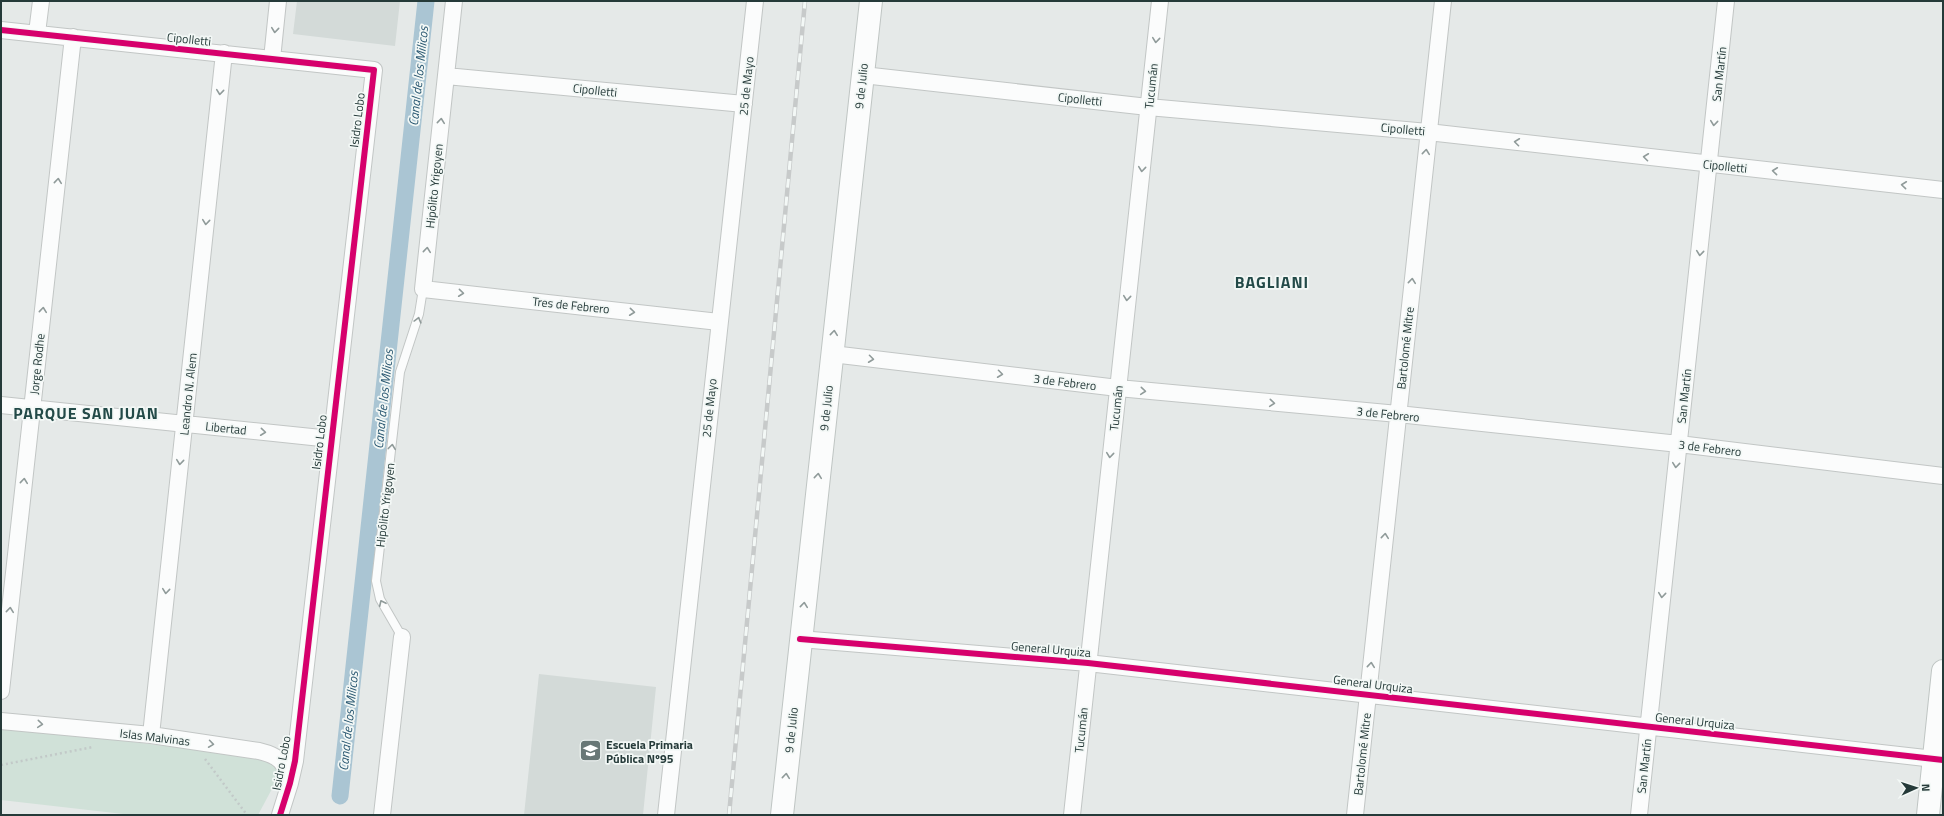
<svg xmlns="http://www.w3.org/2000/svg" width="1944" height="816" font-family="'Titillium Web',sans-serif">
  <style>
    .built { fill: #d3dad8 }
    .green { fill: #d0e1d8 }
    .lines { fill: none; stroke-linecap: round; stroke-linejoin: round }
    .canal { stroke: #aac5d3; stroke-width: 17 }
    .lane-casing { stroke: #c2c6c5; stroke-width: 10 }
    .street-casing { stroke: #c2c6c5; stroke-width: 18 }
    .secondary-casing { stroke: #bfc5c3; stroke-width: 24 }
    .path { stroke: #c2c9c8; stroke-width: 2.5; stroke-dasharray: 2 3; stroke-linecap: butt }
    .lane { stroke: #fbfcfc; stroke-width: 8 }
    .street { stroke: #fbfcfc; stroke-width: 16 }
    .secondary { stroke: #fbfcfc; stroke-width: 22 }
    .rail-casing { stroke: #c7caca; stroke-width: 4.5 }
    .rail { stroke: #f3f8f6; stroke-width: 3; stroke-dasharray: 9; stroke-linecap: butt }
    .cycleway-casing { stroke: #f3f8f6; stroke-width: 8 }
    .cycleway { stroke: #d6006c; stroke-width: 6 }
    .oneway { stroke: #909b9a }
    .labels { text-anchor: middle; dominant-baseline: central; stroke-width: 3.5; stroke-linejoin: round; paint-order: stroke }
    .street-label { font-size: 12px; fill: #253a39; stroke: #f3f8f6 }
    .poi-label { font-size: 12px; font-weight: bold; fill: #253a39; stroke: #f3f8f6; text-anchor: start }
    .water-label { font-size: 13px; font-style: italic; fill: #26556f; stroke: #f3f8f6 }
    .district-label { font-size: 16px; font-weight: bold; letter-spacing: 1px; fill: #234a48; stroke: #f3f8f6 }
  </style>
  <rect width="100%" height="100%" fill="#e5e9e8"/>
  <!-- built -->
  <path class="built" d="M297,1h103l-5,45 -102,-12z
    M539,674l117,13 -13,128h-119z"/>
  <!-- green -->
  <path class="green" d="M1,726l272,33 8,13 -23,43h-126l-131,-15z"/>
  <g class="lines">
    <!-- canal -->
    <path class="canal" d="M340,796l86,-795"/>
    <defs>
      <path id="lane" d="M402,637l-22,-38 -4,-18 24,-209 19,-58 4,-25"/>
      <path id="street" d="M454,1l-31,288 296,33
        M1,30l373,40 -79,691 -5,22 -10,32
        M37,33l4,-32
        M272,59l6,-58
        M863,75l285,32 280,25 515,58
        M446,76l298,28
        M832,354l286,34 280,26 281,30 264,32
        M1,405l330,34
        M800,639l288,24 855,97
        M1,691l72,-654
        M1,721l150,14 108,16c21,5 26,11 31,31
        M151,735l73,-682
        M382,815l20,-178
        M666,815l89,-814
        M1072,815l88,-814
        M1355,815l88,-814
        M1639,815l87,-814"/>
      <path id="secondary" d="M782,815l89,-814
        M1928,815l15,-144"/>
    </defs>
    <!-- lane casing -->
    <use href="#lane" class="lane-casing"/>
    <!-- street casing -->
    <use href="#street" class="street-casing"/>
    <!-- secondary casing -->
    <use href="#secondary" class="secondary-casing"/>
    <!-- path -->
    <path class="path" d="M205,759l42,56
      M1,765l92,-18"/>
    <!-- lane -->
    <use href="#lane" class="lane"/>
    <!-- street -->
    <use href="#street" class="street"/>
    <!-- secondary -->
    <use href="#secondary" class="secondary"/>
    <defs>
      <path id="rail" d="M729,815l76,-814"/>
    </defs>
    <!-- rail casing -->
    <use href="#rail" class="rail-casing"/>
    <!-- rail -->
    <use href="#rail" class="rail"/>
    <defs>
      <path id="cycleway" d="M1,30l373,40 -79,691 -5,22 -10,32
        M800,639l288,24 855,97"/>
    </defs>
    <!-- cycleway casing -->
    <use href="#cycleway" class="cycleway-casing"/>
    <!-- cycleway -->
    <use href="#cycleway" class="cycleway"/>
  </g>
  <!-- one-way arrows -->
  <defs><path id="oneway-chevron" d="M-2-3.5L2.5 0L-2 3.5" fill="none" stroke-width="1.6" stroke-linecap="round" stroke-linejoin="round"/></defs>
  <g class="oneway">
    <use href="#oneway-chevron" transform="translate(275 30) rotate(96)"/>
    <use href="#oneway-chevron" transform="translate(1156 40) rotate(96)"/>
    <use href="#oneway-chevron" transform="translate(220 92) rotate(96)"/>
    <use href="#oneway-chevron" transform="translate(441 121) rotate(-84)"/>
    <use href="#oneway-chevron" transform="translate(1714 123) rotate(96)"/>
    <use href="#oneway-chevron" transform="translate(1517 142) rotate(-173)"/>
    <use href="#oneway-chevron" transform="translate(1426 152) rotate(-84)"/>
    <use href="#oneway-chevron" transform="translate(1646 157) rotate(-173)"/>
    <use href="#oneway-chevron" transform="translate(1142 169) rotate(96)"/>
    <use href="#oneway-chevron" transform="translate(1775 171) rotate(-174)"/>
    <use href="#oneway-chevron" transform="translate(58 181) rotate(-84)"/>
    <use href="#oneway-chevron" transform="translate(1904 185) rotate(-174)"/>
    <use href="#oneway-chevron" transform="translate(206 222) rotate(96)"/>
    <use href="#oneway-chevron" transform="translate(427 250) rotate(-84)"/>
    <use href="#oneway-chevron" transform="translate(1700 253) rotate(96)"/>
    <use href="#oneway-chevron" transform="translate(1412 281) rotate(-84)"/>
    <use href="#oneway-chevron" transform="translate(461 293) rotate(6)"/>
    <use href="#oneway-chevron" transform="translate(1127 298) rotate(96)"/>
    <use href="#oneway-chevron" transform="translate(43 310) rotate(-84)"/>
    <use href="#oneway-chevron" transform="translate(632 312) rotate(6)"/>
    <use href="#oneway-chevron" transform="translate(418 320) rotate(-75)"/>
    <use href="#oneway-chevron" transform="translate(834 333) rotate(-84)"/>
    <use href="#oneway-chevron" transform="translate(871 359) rotate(7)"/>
    <use href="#oneway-chevron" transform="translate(1000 374) rotate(7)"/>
    <use href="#oneway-chevron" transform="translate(1143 391) rotate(5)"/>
    <use href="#oneway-chevron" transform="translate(1272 403) rotate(5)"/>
    <use href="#oneway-chevron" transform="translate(263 432) rotate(6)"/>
    <use href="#oneway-chevron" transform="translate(392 447) rotate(-83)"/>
    <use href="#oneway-chevron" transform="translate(1110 455) rotate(96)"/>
    <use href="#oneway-chevron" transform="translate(180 462) rotate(96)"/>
    <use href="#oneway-chevron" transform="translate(1676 465) rotate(96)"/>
    <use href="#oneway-chevron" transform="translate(818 476) rotate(-84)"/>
    <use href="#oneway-chevron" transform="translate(24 481) rotate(-84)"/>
    <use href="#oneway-chevron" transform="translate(1385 536) rotate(-84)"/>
    <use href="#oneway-chevron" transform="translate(166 591) rotate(96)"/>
    <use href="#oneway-chevron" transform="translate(1662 595) rotate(96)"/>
    <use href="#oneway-chevron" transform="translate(382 603) rotate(-115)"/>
    <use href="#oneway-chevron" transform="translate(804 605) rotate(-84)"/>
    <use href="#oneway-chevron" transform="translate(10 610) rotate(-84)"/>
    <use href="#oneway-chevron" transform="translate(1371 665) rotate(-84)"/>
    <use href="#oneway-chevron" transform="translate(40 724) rotate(5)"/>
    <use href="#oneway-chevron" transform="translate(211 744) rotate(8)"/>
    <use href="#oneway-chevron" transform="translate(786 776) rotate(-84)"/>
  </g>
  <!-- icons -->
  <defs>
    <symbol id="school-square" viewBox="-11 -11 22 22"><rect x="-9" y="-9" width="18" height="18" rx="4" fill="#687776" stroke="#f3f8f6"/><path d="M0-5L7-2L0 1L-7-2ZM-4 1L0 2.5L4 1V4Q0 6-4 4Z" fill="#fff"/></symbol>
  </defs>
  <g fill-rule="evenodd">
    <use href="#school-square" x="578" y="738" width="25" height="25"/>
  </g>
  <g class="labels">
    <!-- street labels -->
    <g class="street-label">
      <text transform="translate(189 39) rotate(6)">Cipolletti</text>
      <text transform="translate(1719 74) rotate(-84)">San Martín</text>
      <text transform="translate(746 86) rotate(-84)">25 de Mayo</text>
      <text transform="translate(861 86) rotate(-84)">9 de Julio</text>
      <text transform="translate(1151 86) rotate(-84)">Tucumán</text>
      <text transform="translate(595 90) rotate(6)">Cipolletti</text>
      <text transform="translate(1080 99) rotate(6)">Cipolletti</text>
      <text transform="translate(357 120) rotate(-83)">Isidro Lobo</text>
      <text transform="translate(1403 129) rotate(5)">Cipolletti</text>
      <text transform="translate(1725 166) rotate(6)">Cipolletti</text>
      <text transform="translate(434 186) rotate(-84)">Hipólito Yrigoyen</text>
      <text transform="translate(571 305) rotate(6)">Tres de Febrero</text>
      <text transform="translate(1405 348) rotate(-84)">Bartolomé Mitre</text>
      <text transform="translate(37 364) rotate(-84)">Jorge Rodhe</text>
      <text transform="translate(1065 382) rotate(7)">3 de Febrero</text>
      <text transform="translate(188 394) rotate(-84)">Leandro N. Alem</text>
      <text transform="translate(1684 396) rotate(-84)">San Martín</text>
      <text transform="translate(709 408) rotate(-84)">25 de Mayo</text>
      <text transform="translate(826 408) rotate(-84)">9 de Julio</text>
      <text transform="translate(1116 408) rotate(-84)">Tucumán</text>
      <text transform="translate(1388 414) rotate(6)">3 de Febrero</text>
      <text transform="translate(226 428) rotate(6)">Libertad</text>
      <text transform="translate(319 442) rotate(-83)">Isidro Lobo</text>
      <text transform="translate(1710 448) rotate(7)">3 de Febrero</text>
      <text transform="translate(385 505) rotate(-83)">Hipólito Yrigoyen</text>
      <text transform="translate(1051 649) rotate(5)">General Urquiza</text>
      <text transform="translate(1373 684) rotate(7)">General Urquiza</text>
      <text transform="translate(1695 721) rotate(6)">General Urquiza</text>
      <text transform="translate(791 730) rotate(-84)">9 de Julio</text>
      <text transform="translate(1081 730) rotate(-84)">Tucumán</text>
      <text transform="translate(155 737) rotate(7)">Islas Malvinas</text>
      <text transform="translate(1362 754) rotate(-84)">Bartolomé Mitre</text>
      <text transform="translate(281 763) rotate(-79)">Isidro Lobo</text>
      <text transform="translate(1644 766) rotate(-84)">San Martín</text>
    </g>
    <!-- poi labels -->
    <g class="poi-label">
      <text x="606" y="744">Escuela Primaria<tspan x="606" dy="14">Pública Nº95</tspan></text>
    </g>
    <!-- water labels -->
    <g class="water-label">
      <text transform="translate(418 76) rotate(-84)">Canal de los Milicos</text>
      <text transform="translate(383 399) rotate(-84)">Canal de los Milicos</text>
      <text transform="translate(348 721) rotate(-84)">Canal de los Milicos</text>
    </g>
    <!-- district labels -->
    <g class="district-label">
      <text x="1272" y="282">BAGLIANI</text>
      <text x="86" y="413">PARQUE SAN JUAN</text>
    </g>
  </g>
  <!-- border -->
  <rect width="1944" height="816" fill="none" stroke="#253a39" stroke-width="4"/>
  <!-- north arrow -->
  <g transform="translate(1916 788) rotate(87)" stroke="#f3f8f6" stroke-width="3" paint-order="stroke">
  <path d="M0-3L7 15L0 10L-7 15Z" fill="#253a39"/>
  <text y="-6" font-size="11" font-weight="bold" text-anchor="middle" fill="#253a39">N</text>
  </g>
</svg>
